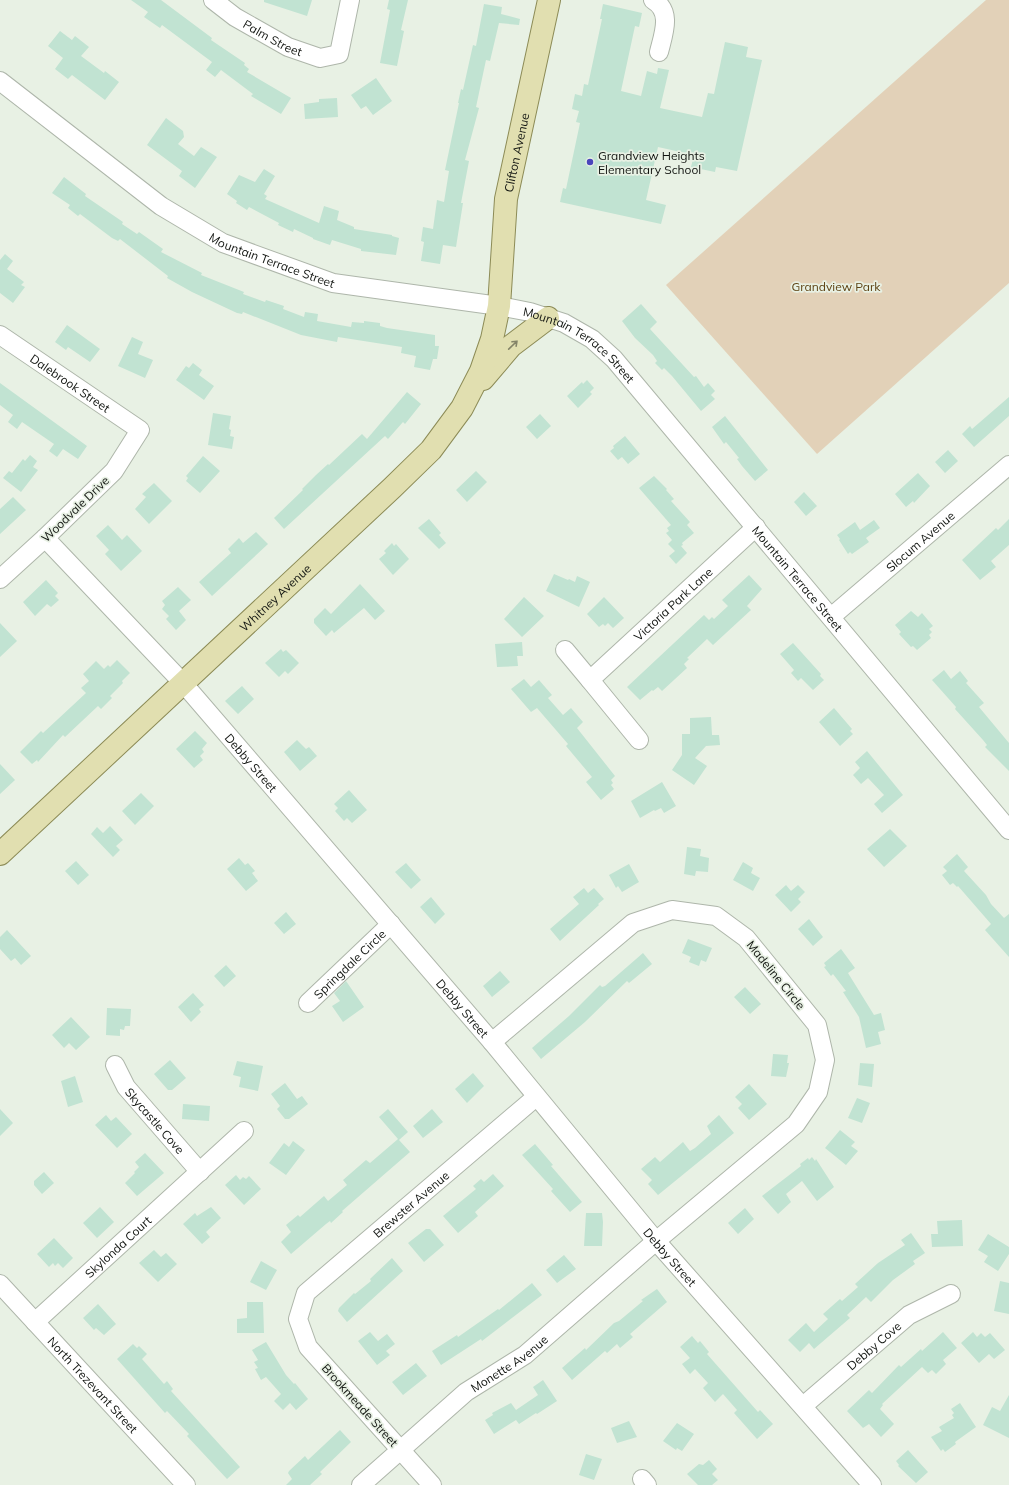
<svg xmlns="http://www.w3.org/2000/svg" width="1009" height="1485" font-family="Mulish,sans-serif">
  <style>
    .green { fill: #e2d1b8 }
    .building { fill: #c1e3d2 }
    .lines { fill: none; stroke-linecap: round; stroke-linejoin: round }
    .minor-casing { stroke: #aeb6aa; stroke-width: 20 }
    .major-casing { stroke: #8c8b56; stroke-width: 24 }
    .minor { stroke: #fff; stroke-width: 18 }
    .major { stroke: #e1dfb0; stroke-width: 22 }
    .oneway { stroke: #848468 }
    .poi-dot { fill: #4a45bc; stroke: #e8f1e4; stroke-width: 1.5 }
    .labels { text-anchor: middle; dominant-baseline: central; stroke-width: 3.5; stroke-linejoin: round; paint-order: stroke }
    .street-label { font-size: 12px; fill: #121511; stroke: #e8f1e4 }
    .poi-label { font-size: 12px; fill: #121511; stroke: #e8f1e4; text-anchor: start }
    .park-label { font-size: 12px; fill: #5d4213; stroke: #e8f1e4 }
  </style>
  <rect width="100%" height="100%" fill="#e8f1e4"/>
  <!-- green -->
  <path class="green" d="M986,0h23v283l-192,171 -151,-169z"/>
  <!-- building -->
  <path class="building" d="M131,0h30l51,38 -1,2 34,23 -1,2 5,4 -2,3 44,26 -10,16 -30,-18 2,-2 -32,-24 -6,7 -9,-7 6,-8 -50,-37 -2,3 -16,-11 4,-5z
    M264,0h48l-5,16 -43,-14z
    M389,0h19l-7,30 3,1 -7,35 -17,-3 10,-53 -3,-1z
    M484,4l18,3 -1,7 19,5 -1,6 -20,-2 -9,38 -4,-1 -10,47 3,1 -14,52 4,1 -8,42h2l-7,44 -13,-2 -3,19 -19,-3 3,-19 -3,-1 2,-14 10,2 4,-29 7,2 5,-31 -4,-1 14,-67h-1l3,-14 2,1 10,-45 3,1z
    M603,4l39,9 -3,14 -4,-1 -14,65 20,5 6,-25 10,3 1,-6 11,2 -9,38 42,9 6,-24 6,1 11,-52 23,5 -2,10 16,3 -25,111 -21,-4 -1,5 -24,-5 3,-12 -36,-8 -12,53 20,5 -5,19 -101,-22 3,-14 3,1 14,-66 -4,-1 3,-11 -7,-2 3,-15 7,2 2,-12 4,1 14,-66h-2z
    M60,31l12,9 3,-4 14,11 -8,9 23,17 1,-2 14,11 -14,18 -33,-25 -4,4 -13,-10 8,-11 -15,-12z
    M376,78l16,23 -19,14 -7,-9 -5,3 -10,-14z
    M337,98l1,19 -33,2 -1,-15 15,-2v-3z
    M166,118l17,13 1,6 -6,7 16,12 7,-9 16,10 -22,31 -16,-12 3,-5 -35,-26z
    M264,169l11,7 -11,18 3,2 -2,3 54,24 5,-17 15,5 -2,9 17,7v2l38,6v1l7,2 -3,17 -35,-4v-2l-29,-9 -2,5 -17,-6v-1l-19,-9 -1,3 -15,-7 1,-2 -30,-16 -2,3 -11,-7 1,-2 -10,-7 12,-19 16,7z
    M64,177l22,17 -1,2 38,26 -1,2 15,10 2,-2 24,17 -2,3 41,21 -1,2 43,17 -1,2 22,8 1,-2 18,6 -1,3 21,8 1,-5 13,2 -1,7 34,6 1,-5 12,1v-2l16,2v3l7,2 48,7v11h4l-2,13h-4l-3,11 -16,-3 2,-11 -15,-3 1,-6 -64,-10 -1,5 -36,-7 -58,-23 -1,2 -5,-1 -45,-21 -25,-14 1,-2 -48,-37 -2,2 -6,-3 -32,-24 -2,2 -10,-8 2,-3 -18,-12z
    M5,254l8,7 -6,8 17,13 -3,3 4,2 -12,16 -13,-10v-33z
    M641,304l16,18 -7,7 44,48 2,-1 8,11 4,-4 7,8 -4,4 4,4 -14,12 -29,-35 -8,-8 -2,2 -7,-7 2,-2 -4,-6 -18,-17 -13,-17z
    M67,325l33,24 -10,13 -22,-15 -2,3 -11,-8z
    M132,337l11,5 -5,12 15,6 -8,18 -27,-12z
    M193,363l9,7 -3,5 15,11 -10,14 -28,-20 10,-14 3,2z
    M587,380l7,8 -4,4 2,2 -14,14 -11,-12 15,-14 1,2z
    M0,383l87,63 -9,13 -15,-10 -6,8 -8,-6 5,-7 -32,-22 -5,7 -9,-7 5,-7 -13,-10z
    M407,392l14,12 -16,20 -2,-2 -15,17 -3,-3 -101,93 -10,-11 29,-28 -1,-1 14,-14 12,-11 1,1 33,-31 5,5z
    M1009,397v19l-35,31 -12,-13 8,-8 2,3z
    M213,413l18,3 -2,13 2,1 -1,6 4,1 -2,12 -24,-4z
    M540,414l11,12 -14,13 -11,-12z
    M725,416l43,54 -13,11 -13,-15 -5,-7 2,-1 -13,-16 -2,2 -12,-17z
    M625,436l15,18 -12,10 -6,-7 -4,3 -8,-9 4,-3 -1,-2z
    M948,450l10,11 -13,12 -10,-11z
    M30,455l7,6 -4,6 5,3 -17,22 -18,-14 6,-7 3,2 11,-14 2,2z
    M203,456l17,15 -20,22 -14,-12 2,-3 -2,-2z
    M476,471l11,11 -20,20 -11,-12z
    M918,473l12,13 -16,17 -1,-2 -7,6 -11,-13z
    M654,476l13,13 -1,1 8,9 -3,2 19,21 -3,3 7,8 -12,10 1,2 -2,1 6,7 -11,11 -7,-8 6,-5 -7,-7 4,-4 -6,-7 3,-2 -2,-3 4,-3 -32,-37z
    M154,483l18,18 -23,23 -14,-15 11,-12 -4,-3z
    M804,492l13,14 -11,10 -12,-14z
    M13,497l13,13 -26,24v-25z
    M429,519l12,14 -2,2 7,8 -7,6 -21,-21z
    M1009,519v26l-18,16 5,6 -16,13 -18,-20 34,-32 2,2z
    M874,520l6,8 -14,10 3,4 -17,12 -2,-2 -2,2 -9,-14 1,-1 -3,-4 18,-13 5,8z
    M108,525l14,15 5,-5 15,16 -21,20 -16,-17 4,-4 -13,-14z
    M256,532l12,12 -56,52 -13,-14 32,-29 -3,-4 11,-11 4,5z
    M392,543l2,3 2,-2 13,15 -16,16 -14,-16 7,-6 -2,-2z
    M554,574l14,6 1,-1 6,3 2,-6 13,6 -11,25 -33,-16z
    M749,575l13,14 -15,17 4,4 -38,35 -6,-6 -20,19 2,1 -5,5 3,4 -25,23 -4,-4 -5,4 -1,-1 -12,10 -13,-13 77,-72 5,5 3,-3 2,2 14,-13 -6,-6z
    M46,580l12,13 -3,3 4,4 -8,7 -4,-3 -12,12 -12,-14z
    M360,584l25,27 -10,9 -11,-12 -30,25 -2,-3 -6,6 -12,-13v-4l11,-11 6,6z
    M178,587l13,13 -12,11 7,9 -10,10 -10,-11 3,-3 -7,-7 3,-4 -3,-4z
    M524,597l20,19 -22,21 -18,-18z
    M604,597l20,21 -11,10 -5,-5 -3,3 -2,-2 -4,3 -12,-13z
    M911,611l7,6 4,-4 11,13 -4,3 3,3 -3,3 2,3 -14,12 -4,-4 -2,1 -12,-13 2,-2 -6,-7z
    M0,623l17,18 -17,16z
    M522,642l1,14h-6l1,10 -21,1 -2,-23z
    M793,643l28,31 -1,2 4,4 -11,10 -12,-12 -3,3 -7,-8 3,-3 -14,-16z
    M281,649l2,3 3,-2 13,13 -11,11 -3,-3 -6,6 -14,-14z
    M117,660l13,13 -8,8 1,2 -13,13 2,2 -11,11 -3,-3 -33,31 -2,-2 -25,27 -1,-2 -5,4 -12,-12 21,-21 2,2 43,-40 -5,-5 8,-7 -6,-7 13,-13 8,8 4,-4 2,2z
    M944,670l7,9 9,-8 8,10 -2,2 18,20 -5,4 30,36v28l-24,-24 2,-2 -4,-5 -28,-31 1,-2 -24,-27z
    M524,679l7,8 8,-7 13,15 -4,3 15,17 8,-7 12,14 -6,6 38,48 -4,4 2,3 -2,2 3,4 -13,11 -15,-18 6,-5 -26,-31 2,-2 -31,-36 -6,4 -20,-23z
    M242,686l12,13 -16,15 -13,-13z
    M834,708l18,21 -2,2 3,3 -13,12 -21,-24z
    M711,717l1,18h7l1,10 -14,1 -11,12 12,8 -13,19 -22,-15 10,-15v-21h8v-16z
    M195,731l12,12 -5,6 2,3 -4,4 3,4 -9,8 -18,-19z
    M297,740l9,9 3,-2 8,9 -17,15 -16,-19z
    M867,751l36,44 -21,18 -8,-9 10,-9 -16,-17 -7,6 -8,-9 7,-7 -5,-6z
    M0,764l15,16 -15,14z
    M662,782l14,24 -12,7 -3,-5 -6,3 -1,-1 -14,8 -9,-17z
    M349,790l18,20 -15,13 -5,-5 -3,3 -9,-10 3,-3 -4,-4z
    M141,793l13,13 -19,19 -13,-14z
    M110,826l13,14 -7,6 4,4 -7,7 -22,-23 6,-7 6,6z
    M890,829l17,17 -23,21 -17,-18z
    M687,847l14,2 -1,7 9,2 -1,14 -12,-1 -1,5 -11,-2z
    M957,854l11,13 -4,4 22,24 5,9 13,14 5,-4v43l-24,-27 6,-6 -33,-38 -1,1 -4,-4 -3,2 -8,-10 5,-4 -4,-4z
    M239,858l6,7 3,-2 7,8 -3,2 6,8 -12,10 -19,-22z
    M76,861l13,14 -11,10 -13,-14z
    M743,862l10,6 -2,5 9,5 -7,13 -20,-11z
    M406,863l15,17 -10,9 -16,-17z
    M629,864l10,18 -17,10 -4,-6 -2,2 -7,-13z
    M786,885l5,6 7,-6 7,7 -7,7 3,3 -10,10 -16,-17z
    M584,888l4,5 6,-5 10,11 -6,5 1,1 -39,36 -10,-12 29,-25 -6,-7z
    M431,897l14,17 -10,10 -15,-17z
    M286,912l10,12 -12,10 -10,-11z
    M809,919l14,18 -10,9 -15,-17z
    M7,930l24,26 -10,9 -6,-7 -4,3 -11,-12v-12z
    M688,939l24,9 -6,14 -5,-2 -2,6 -10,-4 2,-5 -9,-4z
    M841,949l14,19 -7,5 26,42 7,-2 4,17 -7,2 3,12 -15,4 -7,-31 -16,-25 3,-1 -13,-17 -2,2 -7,-9 2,-1 -2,-3z
    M643,953l9,11 -23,19 -2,-2 -42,41 -44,37 -9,-11 37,-32 31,-31 2,2 3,-1z
    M226,965l10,11 -12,11 -10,-11z
    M500,971l10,11 -18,15 -9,-11z
    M346,981l18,26 -21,15 -11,-16 8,-5 -6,-8z
    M745,987l16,17 -11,10 -16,-17z
    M193,993l11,12 -5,4 2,3 -10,10 -13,-15z
    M107,1008l24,1 -1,17h-5l-1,4 -4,-1v7l-14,-1z
    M71,1017l19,20 -14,13 -7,-7 -5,5 -12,-13z
    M773,1054l15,1 -1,8h2l-3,14 -15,-1z
    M170,1060l16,18 -14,12h-4l-14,-16z
    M237,1061l26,5 -5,25 -19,-4 2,-10 -8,-2z
    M860,1063l14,1 -2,23 -14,-2z
    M473,1073l11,13 -17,17 -12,-14z
    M75,1076l8,26 -15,5 -7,-26z
    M285,1083l12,16 5,-3 6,8 -19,15h-4l-8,-10 3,-3 -9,-12z
    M749,1084l18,20 -18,16 -11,-12 4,-4 -7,-7z
    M857,1098l13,5 -8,20 -14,-5z
    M183,1104l27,2 -1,15 -27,-2z
    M0,1109l13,14 -13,13z
    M388,1109l20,23 -9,8 11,12 -68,59 1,1 -12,11 -1,-2 -4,3 -35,30 -10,-12 10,-10 -5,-7 12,-10 2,2 24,-21 4,5 19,-16 -4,-5 23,-20 4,3 28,-24 -19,-22z
    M432,1109l11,13 -20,16 -10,-12z
    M106,1115l5,6 5,-4 16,17 -15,14 -22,-23z
    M719,1115l15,18 -76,62 -10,-11 4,-4 -11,-11 14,-12 5,5 23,-20 7,9 5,-3 16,-14 -4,-8z
    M840,1130l15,12 -4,4 7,5 -12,14 -21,-17z
    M293,1141l12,9 -19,25 -17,-12 15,-20 5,4z
    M535,1144l18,21 -2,1 31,36 -12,10 -19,-21 2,-2 -31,-34z
    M145,1153l19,20 -27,23 -12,-13 10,-10 -1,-1 5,-5 -4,-5z
    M812,1157l3,4 1,-2 18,28 -17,14 -15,-20 -16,13 5,8 -13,12 -16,-18 39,-30 -1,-2 8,-6 1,2z
    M44,1172l10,11 -12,11 -8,-9v-4z
    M493,1174l11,12 -29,26 3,4 -20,17 -15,-17 33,-27 -3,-3 8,-7 3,3z
    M236,1175l4,5 3,-3 3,2 3,-3 12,13 -17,16 -19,-20z
    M100,1207l14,15 -17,16 -14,-15z
    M211,1207l10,11 -15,14 4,5 -8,7 -19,-20 12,-11 2,3z
    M745,1208l9,11 -16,15 -10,-11z
    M586,1213h16l1,9 -1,24h-18z
    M962,1220l1,26 -31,1 -1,-13h7l-1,-13z
    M426,1229h4l14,16 -20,17 -16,-19z
    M911,1233l14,20 -12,8 2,3 -22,16 -22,22 -5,-5 -19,18 3,3 -36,31 -5,-6 -9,9 -12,-12 18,-17 8,9 14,-13 -5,-5 17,-15 2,2 16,-14 -3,-3 23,-21 27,-18 -4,-5z
    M988,1234l21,13v7l-11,17 -14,-9 4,-6 -10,-6z
    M54,1238l19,20 -10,10 -5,-5 -3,3 -2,-3 -4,4 -12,-13z
    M154,1250l7,7 5,-4 11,11 -19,18 -19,-19z
    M564,1255l12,14 -19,14 -11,-13z
    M392,1258l11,13 -56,51 -9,-11 1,-3 15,-15 1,1 16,-13 -1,-2z
    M261,1261l16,9 -11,20 -16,-8z
    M1000,1281l9,2v31l-15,-3z
    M532,1283l10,12 -60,46 -1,-2 -40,26 -9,-14 25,-16 1,2 40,-28 1,1z
    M657,1289l10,13 -37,32 3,3 -13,11 -3,-4 -10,9 -2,-2 -33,29 -10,-12 23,-20 1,2 28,-27 5,-2 24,-20 -2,-1z
    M247,1302h16l1,31h-27v-14l10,-1z
    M98,1304l18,20 -12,11 -8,-7 -2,2 -11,-12z
    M370,1332l8,9 9,-7 8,10 -9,7 4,4 -13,10 -19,-24z
    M943,1332l14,16 -14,12 3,4 -10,10 -4,-4 -4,3 -6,-6 -40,37 1,1 -3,4 14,15 -13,13 -12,-13 -6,4 -16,-17 22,-21 3,3 27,-28 2,2 20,-18 1,2z
    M973,1332l4,5 4,-4 4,4 5,-4 15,17 -11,9 -5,-5 -10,9 -18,-20z
    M692,1336l6,7 2,-2 9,11 -2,2 51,58 2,-2 13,14 -16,15 -23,-26 3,-3 -14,-16 -8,8 -12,-14 5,-5 -13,-14 -5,5 -8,-10 8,-6 -10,-11z
    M266,1342l20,33 8,9 1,-1 13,16 -12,11 -6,-7 -7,7 -9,-9 7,-7 -15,-17 -5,3 -6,-11 3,-1 -4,-6 4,-2 -6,-10z
    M133,1344l4,4 2,-2 8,8 -5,5 22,25 3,-3 6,8 -2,2 69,76 -13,12 -40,-43 2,-2 -22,-23 -2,2 -48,-54z
    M416,1363l11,13 -24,19 -11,-13z
    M543,1380l14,21 -20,13 -1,-1 -17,11 -3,-4 -22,14 -9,-14 8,-5 -1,-2 19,-10 5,7 22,-15 -5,-8z
    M1009,1395v43l-26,-13 9,-18 8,4z
    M960,1403l16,24 -21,15 1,2 -11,8 -2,-3 -2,2 -10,-14 11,-6 -3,-4 15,-9 -2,-3 2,-2 -3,-4z
    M629,1421l8,16 -20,6 -6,-15z
    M677,1423l17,11 -12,17 -5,-3 -1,2 -13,-9z
    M340,1430l11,12 -31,30 2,2 -12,11h-24l6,-6 -4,-6 1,-2 16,-15 3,4z
    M908,1450l20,22 -12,11 -18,-17 1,-1 -3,-4z
    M586,1454l16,5 -8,21 -15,-5z
    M709,1460l8,9 -5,5 6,6 -6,5h-14l-11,-11 12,-10 4,1z"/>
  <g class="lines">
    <defs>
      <g id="minor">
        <path id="s1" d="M213,0l22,17 53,30 32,11 19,-4 11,-54"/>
        <path d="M653,0c20,11 10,35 6,52"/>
        <path id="s2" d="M0,81l161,125 62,37 110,40 166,23 31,6 34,11 28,16 22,20 395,471"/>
        <path id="s3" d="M0,335l140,95 -26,41 -69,67 -45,41"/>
        <path id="s4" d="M45,538l138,145 309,359 164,199 216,244"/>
        <path id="s5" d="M831,617l178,-152"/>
        <path d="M565,650l25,30"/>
        <path id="s6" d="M639,740l-49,-60 166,-153"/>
        <path id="s7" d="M308,1003l83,-79"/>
        <path id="s8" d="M115,1065l11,22 74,85"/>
        <path id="s9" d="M0,1284l186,201"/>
        <path id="s10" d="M35,1322l209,-191"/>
        <path id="s11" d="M803,1406l106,-91 42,-21"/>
        <path d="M642,1479l5,6"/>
        <path id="s12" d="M361,1485l105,-93 59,-37 131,-114 140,-117 22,-32 7,-32 -8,-35 -71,-87 -30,-22 -44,-6 -39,13 -141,119"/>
        <path id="s13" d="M432,1485l-124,-138 -10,-28 8,-26 230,-196"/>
      </g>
      <g id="major">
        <path d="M483,379l28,-33 37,-28"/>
        <path id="s14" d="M0,854l392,-366 39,-38 31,-42 19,-37 11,-32 7,-33 7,-107 43,-199"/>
      </g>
    </defs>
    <!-- minor casing -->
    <use href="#minor" class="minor-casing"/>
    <!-- major casing -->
    <use href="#major" class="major-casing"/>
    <!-- minor -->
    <use href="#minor" class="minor"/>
    <!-- major -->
    <use href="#major" class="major"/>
  </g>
  <!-- one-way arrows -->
  <defs><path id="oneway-shaft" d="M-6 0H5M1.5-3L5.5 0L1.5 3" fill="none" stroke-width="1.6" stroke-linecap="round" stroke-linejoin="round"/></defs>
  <use class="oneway" href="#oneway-shaft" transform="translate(513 345) rotate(-44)"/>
  <!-- markers -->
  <circle class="poi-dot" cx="590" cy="162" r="4"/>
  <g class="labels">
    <!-- street labels -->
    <g class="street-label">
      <text stroke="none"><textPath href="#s1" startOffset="71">Palm Street</textPath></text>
      <text stroke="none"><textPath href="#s14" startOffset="907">Clifton Avenue</textPath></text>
      <text stroke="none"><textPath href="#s2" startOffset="328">Mountain Terrace Street</textPath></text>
      <text stroke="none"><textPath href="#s2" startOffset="652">Mountain Terrace Street</textPath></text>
      <text stroke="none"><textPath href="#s3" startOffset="85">Dalebrook Street</textPath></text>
      <text transform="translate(75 509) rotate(-44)">Woodvale Drive</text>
      <text stroke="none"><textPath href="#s5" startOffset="117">Slocum Avenue</textPath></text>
      <text stroke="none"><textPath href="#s2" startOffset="976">Mountain Terrace Street</textPath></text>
      <text stroke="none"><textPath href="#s14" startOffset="376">Whitney Avenue</textPath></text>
      <text stroke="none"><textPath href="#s6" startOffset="190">Victoria Park Lane</textPath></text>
      <text stroke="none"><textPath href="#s4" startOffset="305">Debby Street</textPath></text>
      <text stroke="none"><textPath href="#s7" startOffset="57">Springdale Circle</textPath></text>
      <text transform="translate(776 975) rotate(51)">Madeline Circle</text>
      <text stroke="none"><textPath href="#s4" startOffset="629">Debby Street</textPath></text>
      <text stroke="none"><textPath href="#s8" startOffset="69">Skycastle Cove</textPath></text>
      <text stroke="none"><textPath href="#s13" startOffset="380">Brewster Avenue</textPath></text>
      <text stroke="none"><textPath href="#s10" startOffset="112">Skylonda Court</textPath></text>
      <text stroke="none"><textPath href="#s4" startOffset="953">Debby Street</textPath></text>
      <text stroke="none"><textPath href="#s11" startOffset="93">Debby Cove</textPath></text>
      <text stroke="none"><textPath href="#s12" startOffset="192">Monette Avenue</textPath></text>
      <text stroke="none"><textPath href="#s9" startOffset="137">North Trezevant Street</textPath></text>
      <text transform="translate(360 1405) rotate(48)">Brookmeade Street</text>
    </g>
    <!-- poi labels -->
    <g class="poi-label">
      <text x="598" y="155">Grandview Heights<tspan x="598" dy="14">Elementary School</tspan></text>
    </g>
    <!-- park labels -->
    <g class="park-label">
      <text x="836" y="286">Grandview Park</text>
    </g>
  </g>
</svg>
